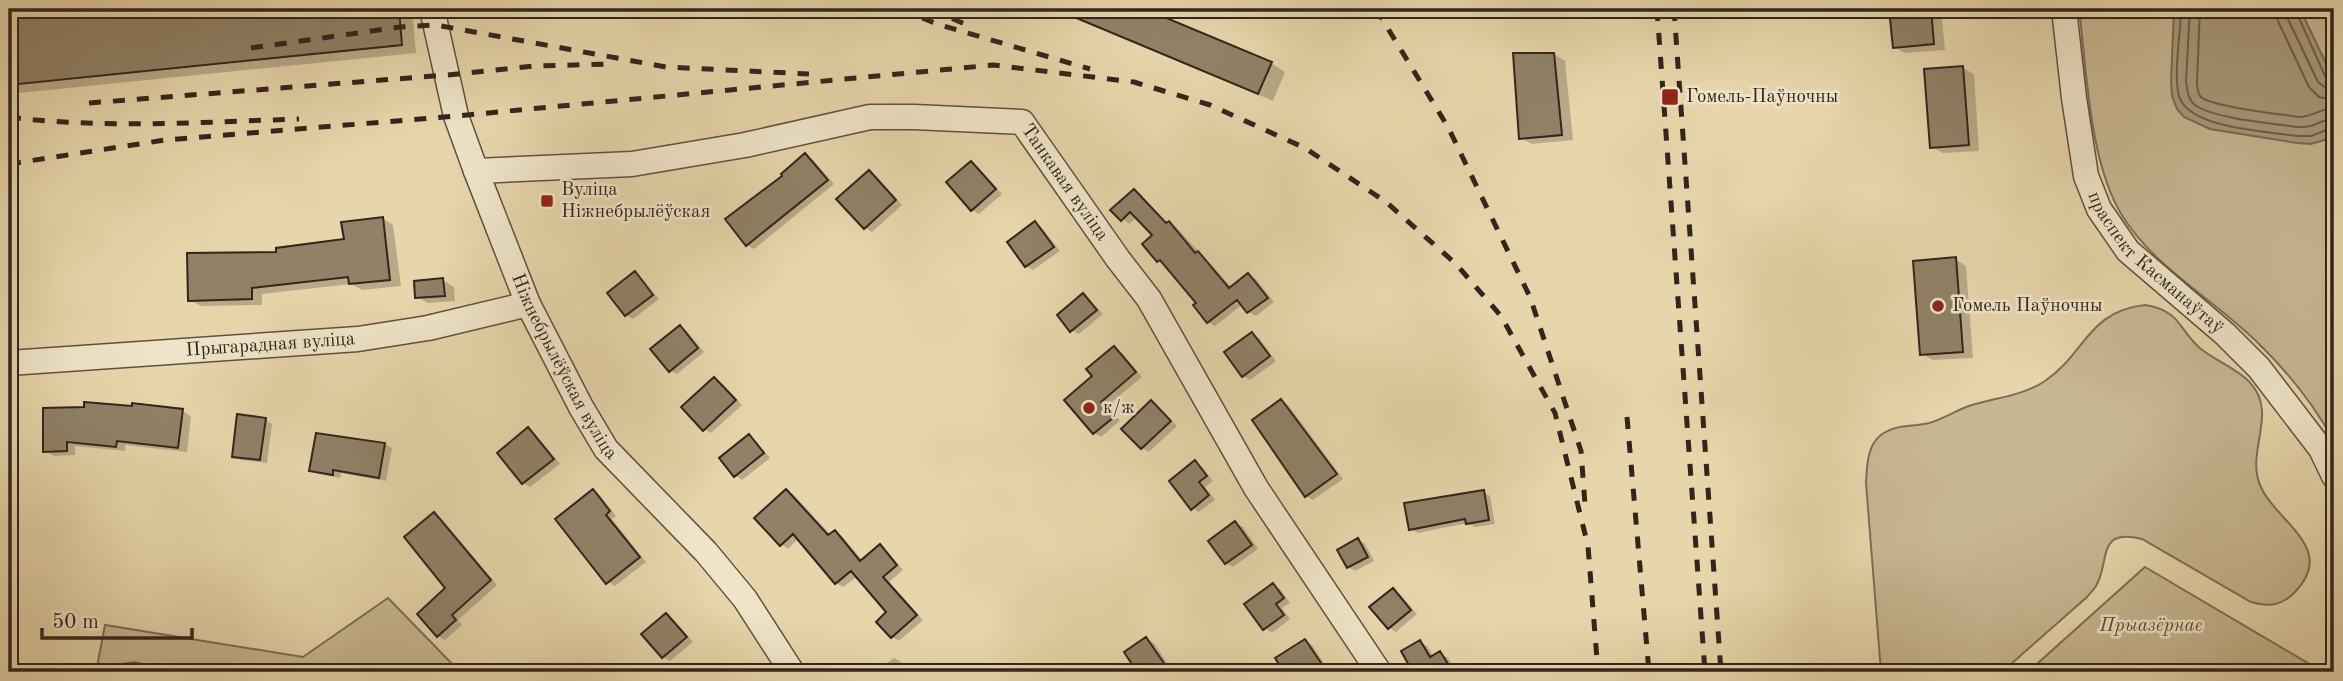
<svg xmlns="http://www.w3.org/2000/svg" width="2343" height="681" font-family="'Old Standard TT',serif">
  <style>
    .green { fill: #c8b793; stroke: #7d6e58; stroke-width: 2 }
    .water { fill: #a9997b; stroke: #796b55; stroke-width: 2 }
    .shadow { fill: #0003 }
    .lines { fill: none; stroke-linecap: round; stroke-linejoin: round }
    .shore { stroke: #6e5f4c; stroke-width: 2 }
    .building { fill: #908167; stroke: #32251d; stroke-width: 2 }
    .minor-casing { stroke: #5f5140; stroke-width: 27 }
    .minor { stroke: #efe4c8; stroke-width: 24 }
    .rail { stroke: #32251d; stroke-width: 5; stroke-dasharray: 12 12; stroke-linecap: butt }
    .poi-dot { fill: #8f2418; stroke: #efe4c8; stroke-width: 2.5 }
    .labels { text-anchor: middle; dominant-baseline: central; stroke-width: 5; stroke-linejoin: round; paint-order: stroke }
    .poi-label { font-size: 19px; fill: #32251d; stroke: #efe4c8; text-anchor: start }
    .street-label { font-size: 19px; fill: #32251d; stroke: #efe4c8 }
    .park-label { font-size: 19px; font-style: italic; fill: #584a3a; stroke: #efe4c8 }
  </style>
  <rect width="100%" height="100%" fill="#e7d5ab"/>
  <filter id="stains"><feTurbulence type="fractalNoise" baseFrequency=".00286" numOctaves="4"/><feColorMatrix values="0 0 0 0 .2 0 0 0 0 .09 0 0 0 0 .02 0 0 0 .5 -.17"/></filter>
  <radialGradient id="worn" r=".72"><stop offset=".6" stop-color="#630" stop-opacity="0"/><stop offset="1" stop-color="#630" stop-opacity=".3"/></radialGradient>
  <!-- green -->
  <path class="green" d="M2079,9h255v432c-19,-34 -46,-69 -75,-97 -43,-43 -103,-75 -136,-127 -34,-54 -36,-145 -44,-208z
    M2145,305c37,6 33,25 56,44 24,19 59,26 61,62 1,26 -12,50 -2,74 15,37 79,63 34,108 -13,13 -26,14 -43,9l-109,-63c-45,-11 -32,20 -45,45 -2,5 -7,9 -10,13l-85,75h-121l-15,-189c1,-18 1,-38 16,-49 14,-10 31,-7 47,-11 14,-4 26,-12 40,-17 24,-8 54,-10 76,-25 40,-27 43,-70 100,-76z
    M2145,567l178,105h-295z
    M388,598l72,74h-364l9,-47 198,32z"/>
  <!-- water -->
  <path class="water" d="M2174,9h126l34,71 -1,53 -9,7 -13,4 -14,-1 -87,-14 -26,-12 -7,-8 -5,-13 -1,-15z
    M135,662l17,5 5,5h-45l9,-8z"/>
  <!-- shadow -->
  <path class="shadow" d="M9,9h403l4,44 -407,41z
    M1056,9h84l131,54 14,9 -12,29z
    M1891,9h50l4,41 -40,3 -11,-6z
    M1554,54l11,7 8,79 -41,4 -11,-6z
    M1963,68l11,6 5,77 -36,2 -11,-6z
    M806,155l7,5 21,24 -80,65 -7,-4 38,-69z
    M971,163l7,4 24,27 -23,20 -7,-4 -24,-27z
    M869,172l7,4 26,29 -30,27 -7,-4z
    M1134,191l7,4 27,29 8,3 56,61 16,-13 8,4 18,23 -18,14 -8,-4 -5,-8 -28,22 -7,-4 -9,-19 -34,-38 -7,-4 -3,-26 -18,-18 -8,7 -16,-14z
    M382,218l11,7 8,61 -39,4 -11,-6 -89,10v11l-61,1 -11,-6 88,-47 68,-13z
    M1035,223l7,5 18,23 -27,19 -7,-4z
    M1955,259l11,7 7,92 -40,2 -11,-6z
    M635,274l7,4 17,21 -26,20 -7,-4z
    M443,280l11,7 1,14 -27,2 -11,-6z
    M1083,295l7,5 13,14 -24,20 -8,-4z
    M680,327l7,4 17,21 -27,22 -7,-4z
    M1252,334l7,4 17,23 -26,19 -7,-4z
    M1114,348l7,4 21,25 -35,29 13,15 -19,16 -7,-4 1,-56z
    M714,379l8,4 20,22 -31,28 -7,-4z
    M1281,401l7,4 55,74 -30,21 -7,-4z
    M1151,403l7,4 19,19 -28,26 -7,-4z
    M85,409l97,2 9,5 -4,36 -62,-7v6l-50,-5v9l-21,1 -9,-5z
    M265,420l7,4 -5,39 -26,-3 -7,-4z
    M528,429l7,5 25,30 -30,23 -7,-4z
    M749,437l7,4 14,17 -28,22 -7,-5z
    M385,444l7,4 -6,33 -45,-8 -1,5 -21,-4 -8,-4z
    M1195,462l7,5 11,14 -8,6 10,13 -16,12 -7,-4z
    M593,491l7,4 16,21 -4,3 34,43 -31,24 -7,-4z
    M787,491l7,4 37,40 4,-3 7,4 21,25 17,-14 7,4 16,19 -14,12 34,38 -24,21 -7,-4 -4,-25 -30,-36 -15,11 -7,-4 -37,-45 -11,11 -7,-5z
    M1483,492l7,4 5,28 -20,3 -7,-4 -50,10 -7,-4z
    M434,514l7,4 56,67 -39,35 4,5 -17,15 -7,-4 -19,-22 29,-26z
    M1236,523l7,4 15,22 -25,18 -7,-4z
    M1358,540l7,4 9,17 -19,10 -7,-4z
    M1273,585l7,4 10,14 -8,5 8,11 -18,14 -7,-5z
    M1393,590l7,4 17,20 -21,18 -7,-4z
    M666,615l7,4 20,23 -23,19 -7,-4z
    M1146,639l8,4 19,29h-33l-14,-20z
    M1305,641l7,4 18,27h-44l-8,-13z
    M1420,642l7,4 7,11 6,-4 8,5 8,14h-41l-12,-20z
    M894,658l7,4 7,10h-33z"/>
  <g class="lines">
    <!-- shore -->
    <path class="shore" d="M2181,9c0,24 -8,64 -2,87 10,33 88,35 118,40h14l23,-9
      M2190,9l-4,72c1,7 1,15 6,21 12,16 85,22 106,25 20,1 21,-8 36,-8
      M2200,9l-3,72c0,5 0,12 4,16 11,10 80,17 98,20 14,0 22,-9 35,-9
      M2276,9l2,12 31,66 10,10 15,3
      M2286,9l1,8 31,65 8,6 8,1
      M2295,9l30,67 4,4 5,1"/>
  </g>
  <!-- building -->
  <path class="building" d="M9,9h390l3,36 -393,40z
    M1055,9h90l127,53 -14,32z
    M1889,9h42l3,35 -41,4z
    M1513,53h41l8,82 -43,4z
    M1963,66l6,79 -39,3 -6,-79z
    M805,153l23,27 -82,66 -21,-27 57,-43 -1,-2z
    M971,161l25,28 -25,22 -25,-29z
    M869,170l27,30 -32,29 -28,-30z
    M1134,189l32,34 3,-2 26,32 3,-2 31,37 19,-15 20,25 -21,15 -10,-13 -30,23 -14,-18 3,-2 -36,-43 -3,2 -15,-18 10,-9 -22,-23 -9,9 -11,-11z
    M383,217l7,63 -41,4 -1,-7 -96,11v11l-64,2 -1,-48 89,-1v-4l68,-9 -3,-17z
    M1035,221l19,26 -29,20 -18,-25z
    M1956,257l7,95 -43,3 -7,-94z
    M635,271l18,24 -28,21 -18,-23z
    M443,278l2,18 -30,2 -1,-17z
    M1083,293l14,17 -27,22 -13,-17z
    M680,325l18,23 -29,24 -19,-23z
    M1252,332l18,24 -28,21 -18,-25z
    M1114,346l22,26 -35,30 13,15 -21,17 -29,-34 28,-24 -6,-7z
    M714,377l22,23 -33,31 -22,-24z
    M1281,399l56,75 -32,23 -53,-77z
    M1151,400l20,21 -30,28 -20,-20z
    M84,402l48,4v-3l51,6 -5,39 -61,-7 -1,6 -49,-5v9l-24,1v-44l41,-1z
    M237,414l29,4 -6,42 -28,-3z
    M528,427l26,32 -32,25 -25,-31z
    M316,433l69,10 -6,35 -46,-8v5l-24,-4z
    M749,434l15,19 -30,24 -15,-19z
    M1195,460l12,16 -8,6 10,13 -18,15 -22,-29z
    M593,489l17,22 -4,4 34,42 -34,27 -51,-65z
    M786,489l42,46 7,-5 25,31 20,-17 17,21 -14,12 34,38 -26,23 -15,-16 10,-10 -35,-41 -16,13 -42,-50 -13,12 -26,-28z
    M1484,490l5,30 -23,4 -1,-5 -56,11 -5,-27z
    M434,512l57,68 -39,35 4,5 -19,17 -20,-23 28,-26 -41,-51z
    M1235,521l17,24 -27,19 -17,-23z
    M1358,538l10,19 -21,11 -10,-18z
    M1273,583l11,15 -8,6 8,11 -21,15 -19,-26z
    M1393,588l18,22 -23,19 -19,-22z
    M666,613l21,24 -25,21 -21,-24z
    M1146,637l24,35h-33l-13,-20z
    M1305,639l22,33h-43l-9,-14z
    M1420,640l10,17 10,-6 13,21h-47l5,-3 -10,-18z"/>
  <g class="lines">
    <defs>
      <g id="minor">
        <path id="s1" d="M432,9l24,107 20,55 52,133 53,103 25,42 100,103 39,47 47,73"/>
        <path id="s2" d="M2064,9l10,89 12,78 13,33 29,42 97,83 34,34 62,81 13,27"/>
        <path id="s3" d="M476,171l156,-7 113,-19 125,-28h44l108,5 96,137 31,40 107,189 123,184"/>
        <path id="s4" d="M9,363l349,-24 70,-11 100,-24"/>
      </g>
    </defs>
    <!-- minor casing -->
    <use href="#minor" class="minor-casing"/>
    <!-- minor -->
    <use href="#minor" class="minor"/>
    <!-- rail -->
    <path class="rail" d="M900,9l37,15 153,45
      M930,9l35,15
      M1376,9l72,118 82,170 51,154 4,53
      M1657,9l48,663
      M1674,9l47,663
      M251,48l149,-21 36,-2 230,42 143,7
      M89,103l358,-28 88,-9 78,-2
      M9,117c93,12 195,5 290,2
      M9,164l156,-24 291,-24 537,-51 141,17 76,23 95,43 81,54 70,62 45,52 54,97 33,133 10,126
      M1627,417l22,255"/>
  </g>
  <!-- markers -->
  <g class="poi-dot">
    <rect x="1661" y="88" width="18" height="18" rx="3.5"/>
    <rect x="540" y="194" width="14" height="14" rx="3.5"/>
    <circle cx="1938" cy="306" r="7"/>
    <circle cx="1089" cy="408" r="7"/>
  </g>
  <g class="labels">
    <!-- poi labels -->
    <g class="poi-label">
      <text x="1686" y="97">Гомель-Паўночны</text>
      <text x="561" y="190">Вуліца<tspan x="561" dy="22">Ніжнебрылёўская</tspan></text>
      <text x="1952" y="306">Гомель Паўночны</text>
      <text x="1103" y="408">к/ж</text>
    </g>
    <!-- street labels -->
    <g class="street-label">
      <text stroke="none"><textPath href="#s3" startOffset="625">Танкавая вуліца</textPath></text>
      <text stroke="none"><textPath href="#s2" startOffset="282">праспект Касманаўтаў</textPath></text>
      <text stroke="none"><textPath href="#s4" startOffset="262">Прыгарадная вуліца</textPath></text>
      <text stroke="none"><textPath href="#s1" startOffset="383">Ніжнебрылёўская вуліца</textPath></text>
    </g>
    <!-- park labels -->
    <g class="park-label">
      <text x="2151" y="626">Прыазёрнае</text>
    </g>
  </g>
  <!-- margin -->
  <rect width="2343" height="681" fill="none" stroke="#e7d5ab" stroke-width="35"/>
  <rect x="10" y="10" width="2322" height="660" fill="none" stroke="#32251d" stroke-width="3.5"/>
  <rect x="18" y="18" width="2308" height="646" fill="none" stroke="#32251d" stroke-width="2"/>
  <!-- scale -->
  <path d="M42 628v10h150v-10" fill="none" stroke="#32251d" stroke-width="3.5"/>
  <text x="52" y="628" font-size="21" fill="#32251d" stroke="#efe4c8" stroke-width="5" paint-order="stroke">50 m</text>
  <rect width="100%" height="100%" filter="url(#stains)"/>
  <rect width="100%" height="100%" fill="url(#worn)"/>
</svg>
